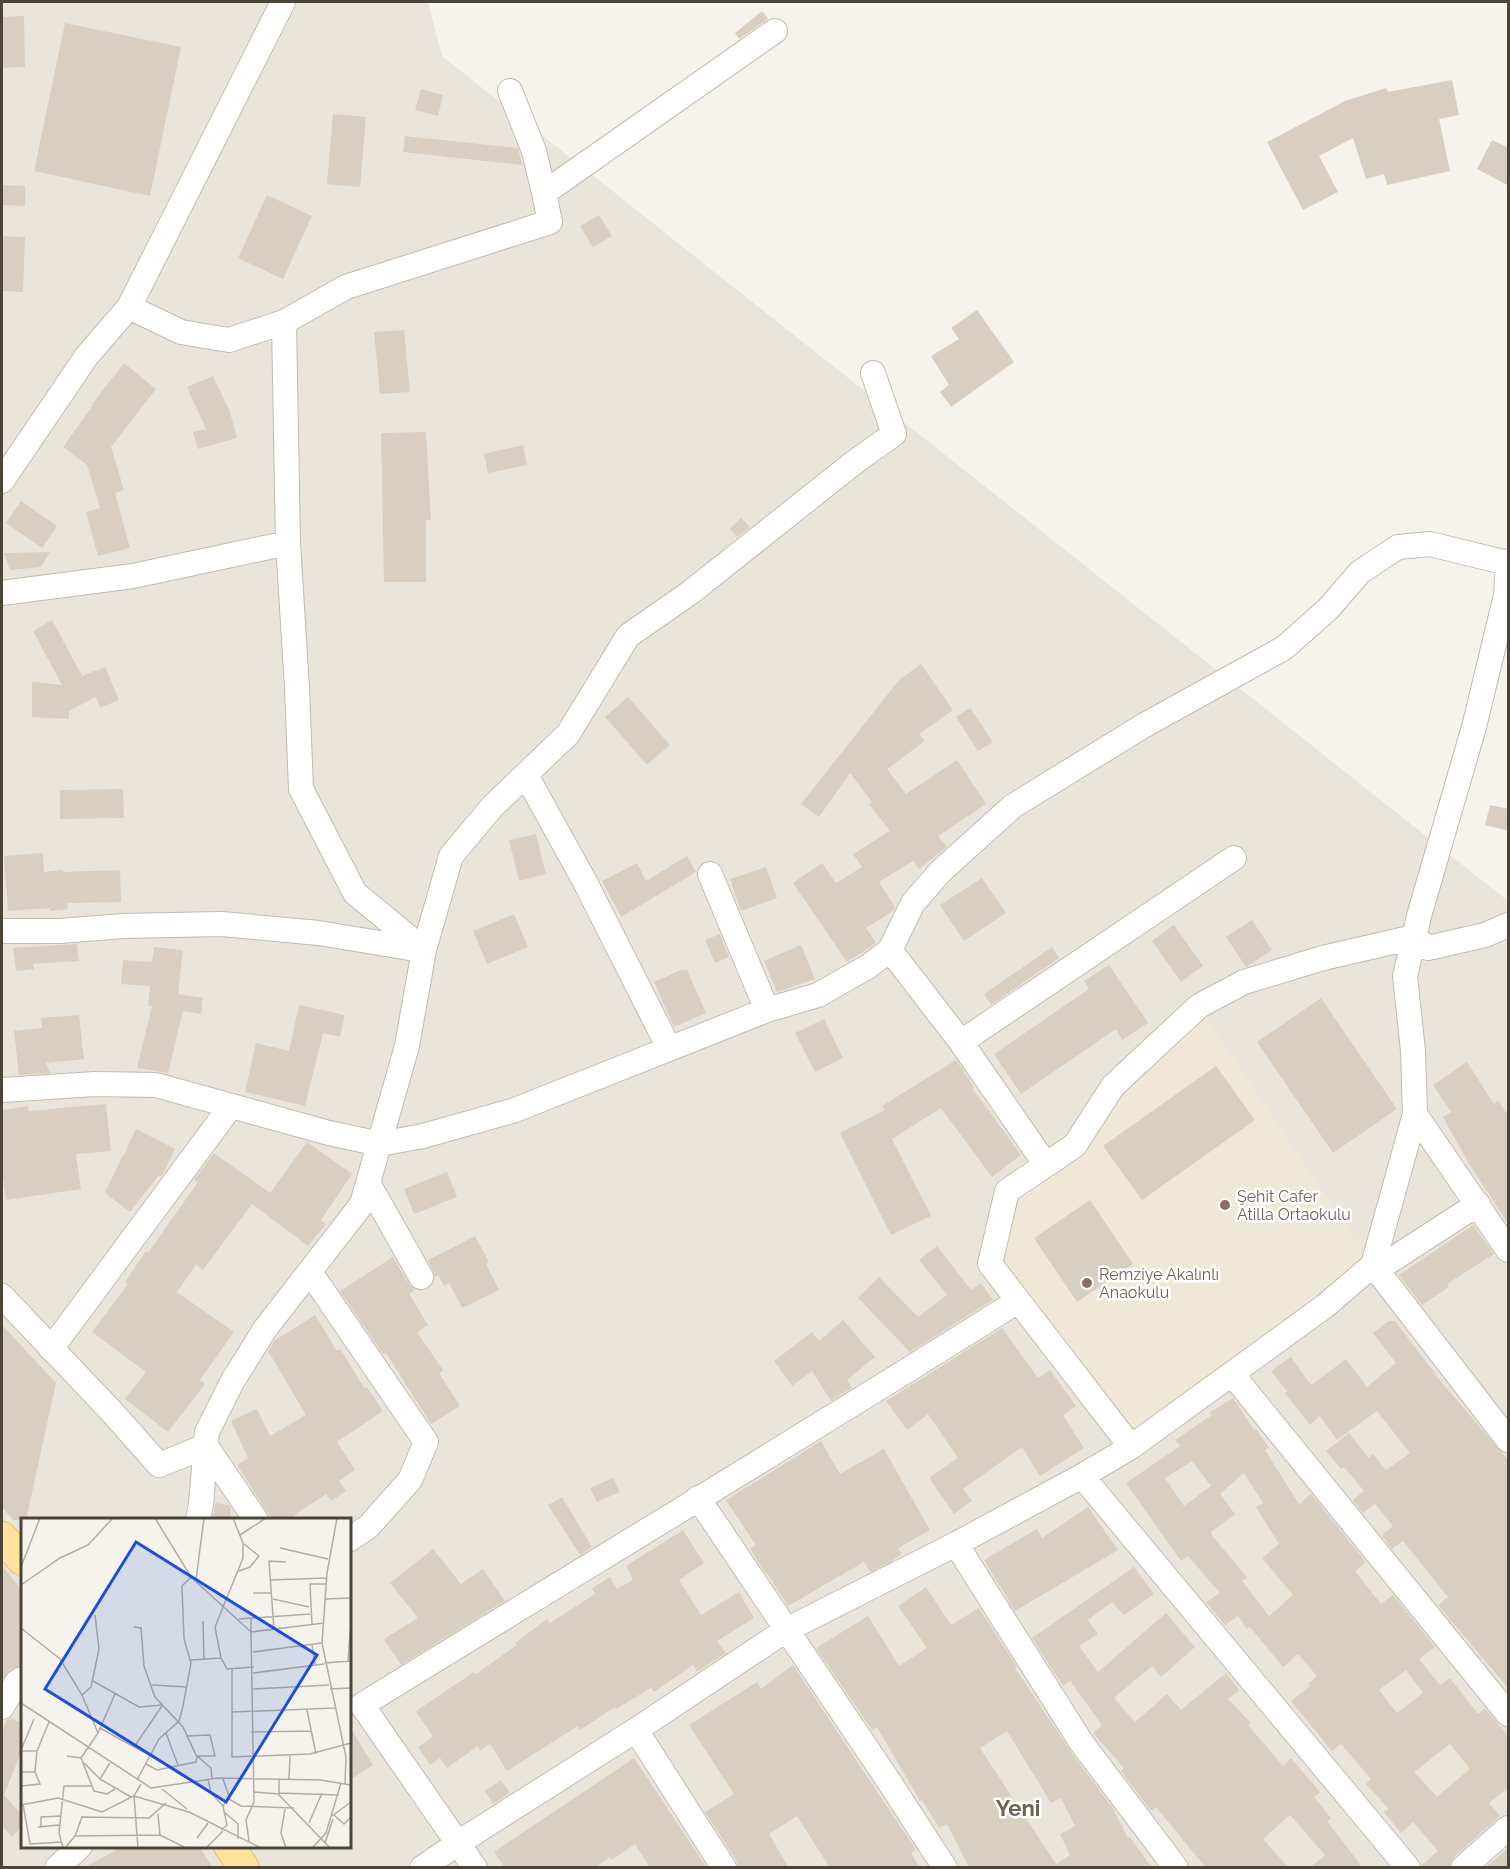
<svg xmlns="http://www.w3.org/2000/svg" width="1510" height="1869" font-family="Raleway,sans-serif">
  <style>
    .residential { fill: #eae5da; fill-rule: evenodd }
    .education { fill: #efe8d6 }
    .building { fill: #d8cfc1; fill-rule: evenodd }
    .lines { fill: none; stroke-linecap: round; stroke-linejoin: round }
    .minor-casing { stroke: #c2bbae; stroke-width: 26 }
    .major-casing { stroke: #e6c16a; stroke-width: 32 }
    .minor { stroke: #fff; stroke-width: 24 }
    .major { stroke: #ffe39c; stroke-width: 30 }
    .education-dot { fill: #8d6e63; stroke: #fff; stroke-width: 2 }
    .labels { text-anchor: middle; dominant-baseline: central; stroke-width: 5; stroke-linejoin: round; paint-order: stroke }
    .education-label { font-size: 16px; fill: #785e54; stroke: #fff; text-anchor: start }
    .district-label { font-size: 22px; font-weight: bold; fill: #6e6250; stroke: #fff }
    .inset-road { fill: none; stroke: #b2ada4; stroke-width: 1.5 }
    .view { fill: #1d4ed8; fill-opacity: 0.15; stroke: #1d4ed8; stroke-width: 3 }
    .inset-edge { fill: none; stroke: #4b4439; stroke-width: 3 }
  </style>
  <rect width="100%" height="100%" fill="#f6f3ec"/>
  <!-- residential -->
  <path class="residential" d="M2,2h426l14,54 1066,845v966l-1506,1zM22,1520h328v326h-328z"/>
  <!-- education -->
  <path class="education" d="M1199,1006l174,259 -242,182 -141,-183 17,-73 68,-46z"/>
  <!-- building -->
  <path class="building" d="M762,11l6,8 -29,20 -4,-6z
    M24,16l1,51 -23,1v-51z
    M65,23l116,24 -31,149 -116,-25z
    M1452,80l7,35 -20,4 11,52 -63,14 -3,-11 -18,5 -13,-41 -34,18 19,36 -35,18 -36,-68 78,-41 41,-13 2,4z
    M421,89l22,6 -5,21 -23,-6z
    M333,114l33,3 -6,70 -33,-3z
    M405,136l113,12 4,17 -119,-13z
    M1492,140l17,8v38l-32,-17z
    M2,185l23,1v20l-23,-1z
    M267,195l45,21 -29,63 -45,-21z
    M599,215l13,21 -19,11 -13,-21z
    M2,236l23,1 -2,55 -21,-1z
    M977,310l37,52 -63,45 -11,-15 9,-7 -18,-29 28,-17 -8,-11z
    M404,330l6,62 -30,2 -6,-62z
    M124,363l32,26 -45,58 13,43 -9,3 15,55 -32,8 -12,-44 14,-4 -13,-43 -24,-18 30,-42 -1,-1z
    M213,376l17,36 7,26 -39,11 -5,-17 13,-3 -19,-42z
    M426,432l5,88h-5v62h-42l-3,-149z
    M523,445l4,20 -39,8 -4,-19z
    M21,501l36,25 -15,22 -36,-25z
    M741,518l9,9 -13,10 -7,-8z
    M50,552l-9,15 -31,3 -6,-17z
    M52,620l30,56 23,-9 14,33 -19,8 -4,-11 -27,14v8l-37,-2v-35l30,3 -29,-54z
    M921,664l32,46 -34,24 6,7 -38,28 19,25 51,-34 29,44 -48,32 9,11 -28,22 -6,-8 -34,21 16,25 -2,4 -27,17 10,15 -29,19 -54,-79 29,-20 14,20 26,-16 -9,-13 37,-23 -21,-27 3,-2 -22,-29 -31,44 -18,-13 98,-124z
    M628,697l42,48 -23,20 -42,-48z
    M970,708l23,34 -15,9 -22,-34z
    M123,789l1,29 -64,1v-29z
    M1490,805l19,4v22l-24,-6z
    M536,834l10,40 -27,7 -10,-41z
    M43,853l1,19 19,-2v2l57,-2 1,32 -54,1 1,6 -18,2v-3l-42,3 -4,-55z
    M687,856l9,16 -75,45 -19,-36 35,-18 9,18z
    M766,867l11,31 -36,13 -11,-32z
    M982,878l24,35 -42,28 -24,-36z
    M514,914l14,33 -41,17 -14,-33z
    M1252,920l20,30 -26,17 -20,-30z
    M1174,925l29,41 -22,16 -29,-41z
    M720,934l9,23 -14,6 -10,-23z
    M77,944l2,17 -46,3 1,5 -18,2 -3,-23z
    M801,945l14,34 -38,13 -13,-31z
    M154,947l29,3 -5,44 25,4 -2,16 -18,-3 -15,62 -31,-5 15,-62h-4l2,-20 -29,-2 2,-24 29,2z
    M1052,947l7,11 -68,47 -7,-11z
    M1109,965l39,58 -26,17 -6,-11 -95,65 -27,-40 95,-65 -5,-8z
    M681,970h6l19,43 -32,14 -20,-45z
    M1321,998l76,111 -64,44 -76,-111z
    M299,1005l46,10 -5,22 -17,-4 -18,73 -60,-14 11,-49 33,8z
    M79,1015l5,44 -38,4 4,10 -31,2 -5,-44 28,-3 -1,-10z
    M824,1019l19,39 -28,14 -20,-39z
    M956,1060l18,27 -2,1 49,67 -29,22 -51,-69 -49,31 39,77 -40,19 -51,-102 45,-23 -3,-4z
    M1467,1062l27,42 4,-3 11,15v109l-41,-63 -25,-45 8,-5 -18,-27z
    M1216,1066l39,54 -113,80 -39,-54z
    M106,1104l5,47 -35,3 5,35 -75,11 -4,-31v-59l26,-4 1,5z
    M136,1129l39,20 -12,25 -2,2 -2,-1 -29,37 -25,-19 16,-34 7,-10h-2z
    M307,1142l45,32 -31,46 5,4 -18,22 -56,-42 -49,66 -7,-5 -19,27 57,40 -34,48 5,4 -37,48 -43,-33 21,-27 -54,-40 36,-48 -3,-2 21,-31 2,2 50,-71 -4,-2 20,-27 56,40z
    M447,1172l10,25 -43,17 -10,-25z
    M1090,1200l43,64 -56,38 -43,-64z
    M1473,1225l21,29 -47,30 2,3 -27,18 -23,-30z
    M475,1236l14,26 -3,2 13,26 -37,18 -13,-25 -5,3 -6,-11 -3,2 -7,-17z
    M937,1246l34,44 10,-7 12,17 -83,52 -52,-54 21,-21 39,40 29,-22 -28,-35z
    M393,1257l16,27 6,6 -6,4 19,31 -11,7 26,38 -4,3 21,33 -29,18 -45,-71 -3,1 -43,-63z
    M315,1315l22,36 3,-2 25,40 2,-2 16,24 -46,31 18,28 -16,11 7,10 -15,10 -5,-7 -39,26h-15l-35,-55 11,-7 -17,-37 26,-12 13,27 36,-21 -38,-64 6,-10z
    M843,1320l32,37 -28,23 5,8 -21,13 -19,-30 -20,15 -18,-25 38,-29 7,9z
    M1389,1321h6l48,63 66,77v228l-71,-84 10,-8 -45,-56 -11,8 -10,-14 11,-9 -18,-22 -12,9 -10,-13 11,-9 -20,-24 -3,2 -15,-18 23,-18 20,25 4,-4 13,16 24,-17 -33,-42 -40,29 -17,-24 -10,9 -25,-32 2,-2 -16,-20 20,-14 20,28 35,-26 21,28 29,-24 -23,-30z
    M2,1325l54,58 -30,137h-13l-11,-13z
    M1002,1328l36,50 12,-8 26,36 -13,9 21,33 -44,28 -18,-29 -59,42 9,12 -18,13 -25,-36 29,-20 -30,-44 -21,16 -21,-29z
    M1233,1398l21,32 2,-1 13,19 -4,2 34,54 12,-10 55,68 -11,9 26,33 12,-9 42,52 -16,12 21,26 10,-7 28,36 7,-6 24,29v50l-20,16 11,13 -46,41 -5,11h-27v-3l16,-14 -25,-29 -12,11 -17,-21 5,-3 -23,-25 5,-5 -30,-35 -9,7 -41,-50 19,-15 -2,-2 9,-8 -19,-22 -15,13 -33,-40 -3,2 -9,-13 -13,9 -19,-23 14,-9 -32,-37 -7,5 -55,-78 54,-37 -5,-6 37,-25 -2,-3zM1192,1461l19,25 -27,20 -19,-28zM1244,1473l19,30 -7,4 23,37 -17,14 31,37 -24,21 -27,-35 5,-4 -34,-40 -2,-5 24,-18 -15,-20zM1406,1670l17,23 -26,20 -18,-23zM1450,1744l20,25 -33,28 -23,-25z
    M821,1441l19,33 44,-25 46,81 -32,18 4,6 -10,7 -22,11 -6,-10 -76,44 -21,-33 -1,1 -10,-16 -6,-10 6,-3 -30,-45z
    M613,1478l7,14 -23,10 -7,-14z
    M562,1497l30,50 -12,8 -32,-50z
    M215,1503l14,2 2,4 -1,11h-17z
    M1088,1507l30,43 -103,61 -31,-51 53,-31 5,9z
    M683,1530l21,33 -25,17 22,35 38,-23 15,26 -37,23 9,12 -29,19 -4,-7 -39,27 -3,-4 -35,21 -1,-2 -35,23 -2,-4 -71,45 -17,-27 -10,6 -2,-4 -31,22 -7,-10 -10,7 -12,-18 15,-10 -17,-26 58,-39 2,2 41,-29 -2,-2 32,-24 3,4 45,-29 -3,-6 18,-11 7,12 16,-9 -7,-14z
    M433,1549l28,35 22,-15 22,32 -104,64 -17,-26 34,-21 -28,-35z
    M2,1566l20,24v75l-12,5 -8,10z
    M1134,1567l20,27 -30,21 -12,-13 -24,18 10,14 -19,12 19,26 68,-59 29,34 -34,30 -9,-11 -38,32 21,24 32,-28 14,16 45,-37 13,17 -11,9 23,24 -3,2 35,41 8,-8 29,34 -6,5 17,21 -4,3 36,47h-53l15,-13 -35,-40 -27,24 26,29h-83l-50,-61 -5,4 -30,-40 3,-3 -31,-35 9,-8 -32,-44 -7,5 -31,-48z
    M926,1587l25,38 28,-17 38,59 -2,1 56,84 41,55 16,31 2,-1 22,31h-183l-22,-44 -8,4 -17,-28 -2,1 -43,-74 -5,3 -56,-82 52,-32 31,50 28,-18 -29,-42zM1007,1731l44,72 10,-5 14,28 -15,8 10,21 -14,9 -76,-116z
    M793,1665l123,185 -5,3 9,15h-90l-33,-52 -28,18 20,34h-51l-2,-8 -31,-48 29,-18 -45,-69 68,-43 4,7z
    M11,1718l11,5v27l-18,45 18,20v12l-10,10 -10,-11v-94l5,-12z
    M350,1727l23,38 -23,15z
    M634,1758l73,110h-57l-15,-24 -23,16 -2,-3 -16,11h-89l-11,-16z
    M501,1780l9,13 -17,11 -8,-13z
    M123,1846h76l14,22h-129z
    M1509,1847v21h-24z"/>
  <g class="lines">
    <defs>
      <path id="minor" d="M510,91l24,60 10,42
        M129,307l52,25 48,8 55,-18 62,-35 204,-65 -6,-29 231,-162
        M284,322l4,221 9,145 4,101 54,104 69,57
        M2,481l84,-124 43,-50 154,-305
        M2,593l131,-17 155,-33
        M526,775l58,105 85,168
        M710,874l57,136
        M2,931h58l63,-5 99,-2 97,9 103,17
        M890,950l71,92 85,123 -39,26 -17,73 141,183
        M961,1042l273,-184
        M2,1090l93,-6 61,1 173,48 51,11 43,-8 92,-26 252,-100 51,-15 51,-29 21,-16 23,-47 28,-32 72,-65 130,-80 141,-78 44,-39 32,-37 38,-25 32,-3 77,19
        M1415,1114l93,136
        M1046,1165l29,-20 38,-59 86,-80 45,-24 79,-24 91,-21 14,11 57,-13 23,-10
        M368,1183l53,94
        M1478,1204l-88,57 -17,4 135,175
        M310,1272l116,170 -16,38 -41,46 -19,13
        M2,1296l110,116 47,53 47,-19 50,74
        M51,1349l180,-243
        M1232,1374l276,340
        M1082,1476l326,392
        M698,1498l192,285 55,85
        M198,1520l3,-16 6,-72 25,-50 33,-53 97,-125 45,-158 17,-96 27,-94 41,-49 76,-73 60,-98 63,-44 165,-131 38,-27 -21,-61
        M956,1544l125,198 95,126
        M2,1707l15,-25 5,-3
        M636,1730l88,138
        M57,1868l23,-22
        M422,1868l36,-25 178,-113 150,-100 170,-86 126,-68 49,-29 194,-141 48,-41 42,-151 -2,-63 -8,-75 14,-60 55,-189 32,-132 2,-34
        M475,1868l-113,-163c219,-135 439,-267 656,-404
        M1463,1868l45,-40"/>
      <path id="major" d="M2,1537l20,23
        M229,1846l15,22"/>
    </defs>
    <!-- minor casing -->
    <use href="#minor" class="minor-casing"/>
    <!-- major casing -->
    <use href="#major" class="major-casing"/>
    <!-- minor -->
    <use href="#minor" class="minor"/>
    <!-- major -->
    <use href="#major" class="major"/>
  </g>
  <!-- markers -->
  <g class="education-dot">
    <circle cx="1225" cy="1205" r="6"/>
    <circle cx="1087" cy="1283" r="6"/>
  </g>
  <g class="labels">
    <!-- education labels -->
    <g class="education-label">
      <text x="1237" y="1196">Şehit Cafer<tspan x="1237" dy="18">Atilla Ortaokulu</tspan></text>
      <text x="1099" y="1274">Remziye Akalınlı<tspan x="1099" dy="18">Anaokulu</tspan></text>
    </g>
    <!-- district labels -->
    <g class="district-label">
      <text x="1018" y="1808">Yeni</text>
    </g>
  </g>
  <!-- overview -->
  <g transform="translate(21 1518)">
    <rect width="330" height="330" fill="#f6f3ec"/>
    <path class="inset-road" d="M134,0l36,59 60,55 3,170 -8,18 3,21M316,0l-10,55 -5,70 24,114 -1,27M219,17l26,-17M259,30l48,11M0,49l19,-49M218,53l11,-4 9,-11 -15,-12M175,62l8,-62M250,62l55,-2M0,67l39,-27 28,-13 25,-27M232,75h19M252,81l36,8M304,81l26,-1M230,100v14l73,-9M218,101l71,-5M182,103l1,38M291,107l-2,-41h16M113,109l7,1 3,38 11,31 28,30 13,28 15,13 1,11M0,110l39,31 22,36 16,38 -17,25M253,112l-5,-69 17,1M291,127l3,20M232,134l69,-9M200,140l-6,-31 28,-69v-15l-10,-25M170,142l30,-2 6,11 27,-2M327,143l3,-40M303,145l27,-2M211,151v88l78,-3 41,-11M232,155l71,-9M72,163l46,26 23,-2M131,167l35,2M231,171l77,-4M309,171l21,-1M61,177l9,-8 8,-38 -4,-34M0,185l130,85 67,-10 102,2 31,5M286,192l9,44M211,194l103,-4M79,210l34,19M230,214l60,-1M77,215l17,-39M145,215l12,32M0,232l13,-31M0,233h16l12,-29M129,237l-16,-8 28,-41M46,238l14,2 13,33 13,3 8,-5M63,245l16,16M89,245l-10,16 31,18M125,246l11,6 39,-8 1,-6h18l-5,-21 -23,1M0,254h14l2,-21M187,261l3,14 12,13M258,261v16l51,53M268,261l1,-24M116,262l22,-41 20,-18 4,-15 8,-43 -7,-24 -2,-53 9,-9M0,268l19,-2 -5,-12M141,271l25,20M232,274l26,2M258,275l60,2M208,281l12,7 53,2M2,286l7,40 31,-2M0,287l37,-7 44,14 32,-16 7,-12M264,291l-4,24 5,15M203,294l14,12v15M137,296l2,21M313,297l10,9 7,-7M311,298l19,-14M288,305l13,-30M20,308v-9l19,-1M17,309l21,-2M200,312l6,-5 -4,-19 6,-10 -6,-17M54,318l85,-1 26,13M176,320l11,-15M304,325l8,-24M42,330l-4,-15 5,-47h27M44,330l10,-12 7,-19 67,1 17,-15M117,330l-4,-52 55,16 72,36M185,330l17,-17M291,330l14,-15 15,-50"/>
    <path class="view" d="M115,24l181,113 -91,147 -181,-113z"/>
    <rect width="330" height="330" class="inset-edge"/>
  </g>
  <!-- border -->
  <rect width="1510" height="1869" fill="none" stroke="#4b4439" stroke-width="6"/>
</svg>
